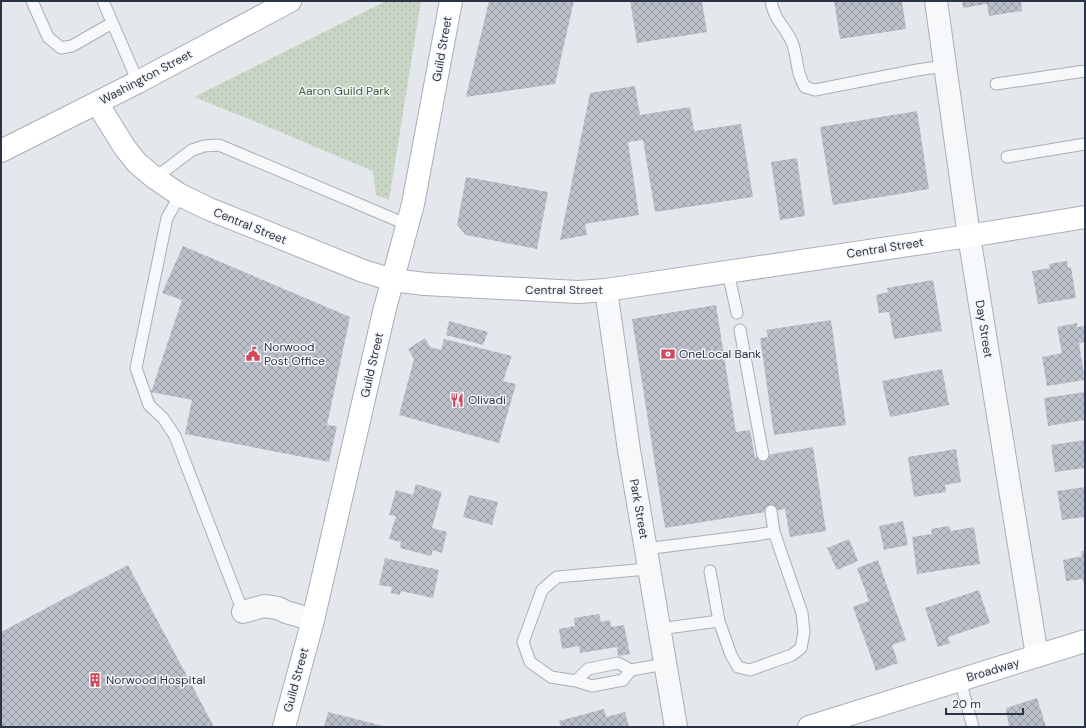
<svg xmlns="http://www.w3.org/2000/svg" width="1086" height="728" font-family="'DM Sans',sans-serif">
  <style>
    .park { fill: url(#park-dots) }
    .building { fill: url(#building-cross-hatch) }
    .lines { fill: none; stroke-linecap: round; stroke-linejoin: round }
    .lane-casing { stroke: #a9aeb7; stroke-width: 13 }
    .street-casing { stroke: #a9aeb7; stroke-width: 24 }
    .secondary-casing { stroke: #a9aeb7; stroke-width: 24 }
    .lane { stroke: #f7f8fa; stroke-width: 11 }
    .street { stroke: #f7f8fa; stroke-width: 22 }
    .secondary { stroke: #fff; stroke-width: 22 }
    .labels { text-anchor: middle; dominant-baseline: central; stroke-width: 3; stroke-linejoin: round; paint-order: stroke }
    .street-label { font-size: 12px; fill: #2b3445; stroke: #f4f6f9 }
    .park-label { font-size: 12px; fill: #3f6138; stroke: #f4f6f9 }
    .poi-label { font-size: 12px; fill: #2b3445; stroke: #f4f6f9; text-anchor: start }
  </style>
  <defs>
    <pattern id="park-dots" width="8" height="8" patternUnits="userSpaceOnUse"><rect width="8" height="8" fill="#c9d6c5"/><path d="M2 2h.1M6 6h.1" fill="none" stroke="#adb8ab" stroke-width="1.8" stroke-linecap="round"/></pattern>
    <pattern id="building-cross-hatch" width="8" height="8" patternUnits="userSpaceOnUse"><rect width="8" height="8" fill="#bbc0ca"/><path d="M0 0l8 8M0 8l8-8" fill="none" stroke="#989da6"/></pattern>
  </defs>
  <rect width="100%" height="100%" fill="#e4e7ec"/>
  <!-- park -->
  <path class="park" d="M386,1h35l-32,199 -13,-5 -3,-24 -119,-50 -60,-24z"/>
  <!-- building -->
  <path class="building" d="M489,1h85l-19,83 -89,13z
    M630,1h72l5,31 -70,11z
    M834,1h68l4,28 -66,10z
    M962,1h59l1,10 -33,5 -2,-12 -24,4z
    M635,86l5,29 50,-8 4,24 47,-7 12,73 -98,15 -12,-72 -15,2 11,73 -54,9 2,11 -27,5 30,-147z
    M917,111l12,78 -96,16 -13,-78z
    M797,158l8,58 -25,4 -9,-58z
    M466,177l82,15 -11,57 -71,-14 -9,-10z
    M183,246l167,71 -23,108 10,1 -8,36 -144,-28 7,-34 -41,-8 31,-92 -20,-7z
    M1067,261l1,7 3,-1 5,31 -38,6 -6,-33 18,-3 -1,-4z
    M933,280l9,51 -48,8 -5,-27 -10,1 -3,-18 12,-3 -1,-4z
    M716,305l20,127 14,-2 5,27 58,-10 13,84 -36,6 -5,-28 -120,19 -33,-209z
    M831,320l15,105 -72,10 -14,-97 8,-1 -2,-7z
    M449,321l39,11 -5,13 -37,-10z
    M1077,323v4l8,-1v16l-6,1 6,37 -38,6 -5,-29 20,-4 -5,-26z
    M425,338l5,9 11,3 3,-11 68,17 -9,25 13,3 -17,59 -100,-28 15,-56 -6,-10z
    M942,369l7,36 -59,12 -8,-36z
    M1085,392v28l-37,6 -4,-28z
    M1085,440v28l-30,4 -4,-27z
    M956,449l5,33 -16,3 1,7 -32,5 -6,-40z
    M416,484l26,8 -10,36 15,4 -5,21 -9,-3 -2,6 -31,-8 1,-6 -12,-3 7,-23 -7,-1 7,-25 17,5z
    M1085,487v30l-23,3 -5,-29z
    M469,495l29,7 -6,23 -29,-8z
    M903,521l5,24 -24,5 -5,-24z
    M949,526l2,5 23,-4 6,37 -63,10 -5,-37 20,-3 -1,-5z
    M849,539l9,22 -21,9 -10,-22z
    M1081,551h4v35h-1l-1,-7 -17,2 -3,-21 19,-4z
    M385,558l54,12 -6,28 -32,-7 -1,4 -9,-2 1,-6 -13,-2z
    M878,560l28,80 -14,5 6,18 -22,8 -23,-64 16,-6 -12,-33z
    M128,565l86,162h-213v-95z
    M979,590l11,33 -42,14 2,6 -12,4 -13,-39z
    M599,614l2,8 9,-2 1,7 13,-2 6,29 -12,2 -1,-9 -37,6 -1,-7 -17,3 -3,-20 16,-3 -1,-8z
    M1037,698l9,29h-37l-3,-19z
    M604,709l2,8 19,-5 4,15h-68l-2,-6z
    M328,712l55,14v1h-59z"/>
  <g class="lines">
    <defs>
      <path id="lane" d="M32,1l16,36 13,11 11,-2 40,-23
        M103,1l35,81
        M771,1c3,20 17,28 22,44 5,15 3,28 12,42l10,3 102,-20 28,-4
        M996,84l89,-13
        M1007,157l78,-13
        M155,178l37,-28 12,-4 15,-1 189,80
        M180,195l-13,23 -31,150 13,37 14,13 12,18 68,176
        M728,272l9,41
        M740,330l23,125
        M645,549l111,-14 18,-3
        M710,571l9,50
        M659,629l60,-8 12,34 7,12 12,3 42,-15 9,-7 3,-16 -2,-19 -28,-81 -3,-21
        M631,670l34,-6
        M960,680l13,47
        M576,681l12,-12 30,-6 13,7 -8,10 -31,6 -16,-5 -25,-4 -21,-15 -7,-20 19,-52 15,-13 91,-8"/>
      <path id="street" d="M936,1l33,235 68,420
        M606,290l23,160 47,277
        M243,612l21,-6 14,2 8,4 27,8"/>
      <path id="secondary" d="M97,103l28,45 12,15 18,15 25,17 29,14 154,62 30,9 32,4 153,8 28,-2 363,-54 116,-19
        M1,151l137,-69 152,-81
        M284,727l29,-107 71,-308 29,-108 38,-203
        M809,727l276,-86"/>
    </defs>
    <!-- lane casing -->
    <use href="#lane" class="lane-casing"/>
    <!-- street casing -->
    <use href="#street" class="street-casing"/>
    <!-- secondary casing -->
    <use href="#secondary" class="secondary-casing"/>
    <!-- lane -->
    <use href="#lane" class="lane"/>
    <!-- street -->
    <use href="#street" class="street"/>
    <!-- secondary -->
    <use href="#secondary" class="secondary"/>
  </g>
  <!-- icons -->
  <defs>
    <symbol id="civic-bare" viewBox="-9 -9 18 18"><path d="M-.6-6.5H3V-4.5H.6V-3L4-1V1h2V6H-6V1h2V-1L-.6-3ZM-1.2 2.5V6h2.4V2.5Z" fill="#d1495b" stroke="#f4f6f9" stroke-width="2.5" paint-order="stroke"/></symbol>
    <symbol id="bank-bare" viewBox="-9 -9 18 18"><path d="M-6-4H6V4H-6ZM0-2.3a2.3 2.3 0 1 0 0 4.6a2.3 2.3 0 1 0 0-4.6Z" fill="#d1495b" stroke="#f4f6f9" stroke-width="2.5" paint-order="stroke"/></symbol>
    <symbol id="restaurant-bare" viewBox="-9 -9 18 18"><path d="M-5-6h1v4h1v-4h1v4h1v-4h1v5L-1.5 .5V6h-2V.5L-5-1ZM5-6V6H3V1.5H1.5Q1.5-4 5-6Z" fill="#d1495b" stroke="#f4f6f9" stroke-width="2.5" paint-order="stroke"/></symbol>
    <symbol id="building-bare" viewBox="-9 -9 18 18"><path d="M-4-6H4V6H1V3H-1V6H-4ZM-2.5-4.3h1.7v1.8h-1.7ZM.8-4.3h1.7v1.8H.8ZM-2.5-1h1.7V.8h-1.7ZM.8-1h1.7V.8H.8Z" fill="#d1495b" stroke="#f4f6f9" stroke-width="2.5" paint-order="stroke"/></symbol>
  </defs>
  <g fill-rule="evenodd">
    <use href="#civic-bare" x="243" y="344" width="20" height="20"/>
    <use href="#bank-bare" x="658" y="344" width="20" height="20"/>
    <use href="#restaurant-bare" x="447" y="390" width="20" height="20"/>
    <use href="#building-bare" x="85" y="670" width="20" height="20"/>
  </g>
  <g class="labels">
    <!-- street labels -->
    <g class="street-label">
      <text transform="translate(442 49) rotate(-80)">Guild Street</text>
      <text transform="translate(146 77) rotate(-28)">Washington Street</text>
      <text transform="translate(250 226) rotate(22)">Central Street</text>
      <text transform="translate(885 248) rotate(-9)">Central Street</text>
      <text x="564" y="290">Central Street</text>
      <text transform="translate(984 329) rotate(81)">Day Street</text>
      <text transform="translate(372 365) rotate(-77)">Guild Street</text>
      <text transform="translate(639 509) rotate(80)">Park Street</text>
      <text transform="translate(993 670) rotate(-17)">Broadway</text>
      <text transform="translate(296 680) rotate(-75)">Guild Street</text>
    </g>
    <!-- park labels -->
    <g class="park-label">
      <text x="344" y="91">Aaron Guild Park</text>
    </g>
    <!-- poi labels -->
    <g class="poi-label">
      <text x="264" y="347">Norwood<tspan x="264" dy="14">Post Office</tspan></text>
      <text x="679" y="354">OneLocal Bank</text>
      <text x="468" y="400">Olivadi</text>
      <text x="106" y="680">Norwood Hospital</text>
    </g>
  </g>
  <!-- border -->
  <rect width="1086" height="728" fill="none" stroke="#2b3445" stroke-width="4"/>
  <!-- scale -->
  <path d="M946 708v6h77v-6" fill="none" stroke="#2b3445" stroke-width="2"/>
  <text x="952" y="708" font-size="12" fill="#2b3445" stroke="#f4f6f9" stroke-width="3" paint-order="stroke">20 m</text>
</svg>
